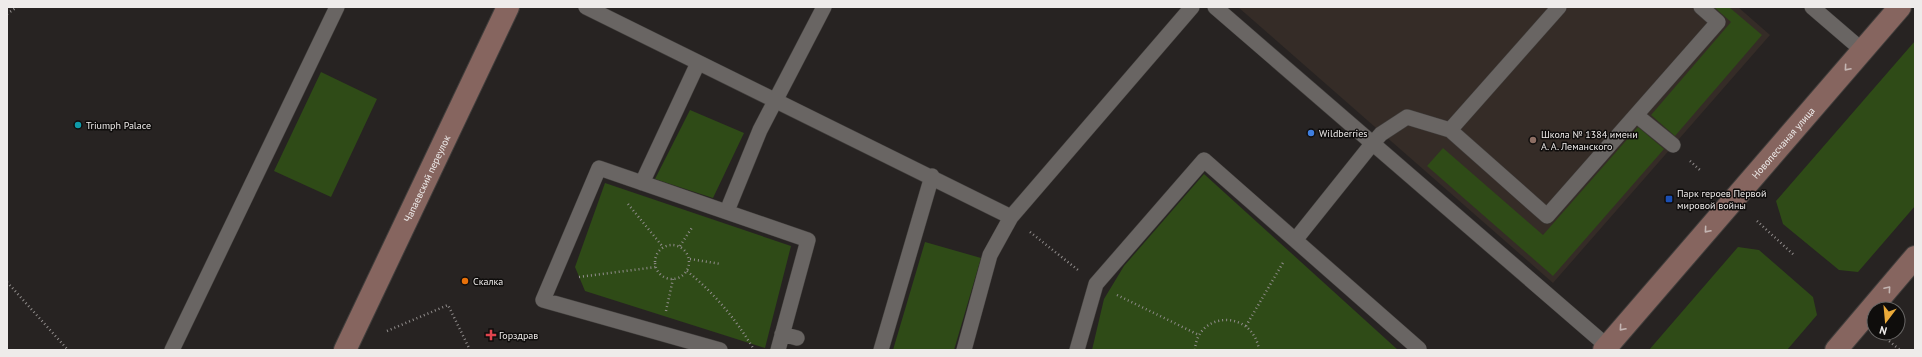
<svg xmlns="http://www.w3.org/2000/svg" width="1922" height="357" font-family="'PT Sans',sans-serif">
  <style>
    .built { fill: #352c27 }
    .green { fill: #2f4b17 }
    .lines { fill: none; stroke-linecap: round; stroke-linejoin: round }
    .lane-casing { stroke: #413e3c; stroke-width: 16 }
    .secondary-casing { stroke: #413e3c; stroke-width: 24 }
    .path { stroke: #918d8c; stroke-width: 2.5; stroke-dasharray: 1 3; stroke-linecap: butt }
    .lane { stroke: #696563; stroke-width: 15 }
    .secondary { stroke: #86655f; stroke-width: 22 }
    .oneway { stroke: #c4b5b2 }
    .culture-dot { fill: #0f9aa8; stroke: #0f0d0c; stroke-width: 1.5 }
    .shop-dot { fill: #3f7fe0; stroke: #0f0d0c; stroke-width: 1.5 }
    .education-dot { fill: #8d6e63; stroke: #0f0d0c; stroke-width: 1.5 }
    .transit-dot { fill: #1a4fb4; stroke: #0f0d0c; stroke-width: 1.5 }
    .food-dot { fill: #e8710a; stroke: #0f0d0c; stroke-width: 1.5 }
    .health-dot { fill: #e0444e; stroke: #0f0d0c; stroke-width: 1.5 }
    .labels { text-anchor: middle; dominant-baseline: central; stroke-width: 3; stroke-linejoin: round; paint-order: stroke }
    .poi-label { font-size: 10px; fill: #eeebea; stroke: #0f0d0c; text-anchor: start }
    .street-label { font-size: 10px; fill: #eeebea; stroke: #0f0d0c }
  </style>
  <rect width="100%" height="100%" fill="#272322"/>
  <!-- built -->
  <path class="built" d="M1238,7h500l32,28 -217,248z"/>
  <!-- green -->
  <path class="green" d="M1714,7h15l33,28 -87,101 -24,-21 80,-93z
    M1915,41v165l-57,66 -19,-2 -56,-46 -7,-23z
    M321,72l56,27 -46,98 -57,-26z
    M690,110l54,23 -31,65 -58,-19z
    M1638,127l26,22 -111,127 -126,-110 16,-18 100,87z
    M1204,174l194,176h-306l12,-51 20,-33z
    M605,183l186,63 -26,102 -180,-57 -10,-24z
    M925,242l56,16 -27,92h-61z
    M1738,247l21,3 54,47 4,18 -30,35h-138z"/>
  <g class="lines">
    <defs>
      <path id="lane" d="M586,7l425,210 181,-210
        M1215,7l392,339
        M1812,7l50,43
        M1636,115l37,30
        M1450,130l109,-123
        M642,183l56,-120
        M727,211l33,-81 64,-123
        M1296,239l76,-95 9,-10 26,-17 43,13 97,86 171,-194 -17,-15
        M782,334l15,4
        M172,350l165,-343
        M720,350l-177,-50 56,-132 209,72 -30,110
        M881,350l51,-174
        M964,350l26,-95 21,-38
        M1077,350l19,-66 108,-124 215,189 -1,1"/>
      <g id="secondary">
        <path id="s1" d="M345,350l163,-343"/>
        <path id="s2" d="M1604,350l296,-343"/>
        <path d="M1836,350l79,-93"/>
      </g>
    </defs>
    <!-- lane casing -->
    <use href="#lane" class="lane-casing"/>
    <!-- secondary casing -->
    <use href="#secondary" class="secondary-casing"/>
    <!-- path -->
    <path class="path" d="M7,14l10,-7
      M1690,161l10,9
      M628,204l35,43
      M1757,221l38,35
      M1030,232l48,38
      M655 262a17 17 0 1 1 34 0a17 17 0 1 1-34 0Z
      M680,246l13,-20
      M690,259l31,5
      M687,271c28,23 47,46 66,77
      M579,277l77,-10
      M7,282l61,68
      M1117,295l82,40
      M666,311l7,-32
      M1246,326l38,-65
      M387,331l61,-26 22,45
      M1883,336l17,14
      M1195,350c2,-39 58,-41 64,0"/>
    <!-- lane -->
    <use href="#lane" class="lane"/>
    <!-- secondary -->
    <use href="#secondary" class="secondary"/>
  </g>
  <!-- one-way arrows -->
  <defs><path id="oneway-chevron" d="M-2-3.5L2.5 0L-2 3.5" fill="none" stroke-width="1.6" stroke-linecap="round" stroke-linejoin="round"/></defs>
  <g class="oneway">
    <use href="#oneway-chevron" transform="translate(1847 68) rotate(131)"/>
    <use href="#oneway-chevron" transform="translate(1707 230) rotate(131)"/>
    <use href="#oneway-chevron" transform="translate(1888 289) rotate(-50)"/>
    <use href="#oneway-chevron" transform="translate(1622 328) rotate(131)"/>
  </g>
  <!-- markers -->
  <circle class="culture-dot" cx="78" cy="125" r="4"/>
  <circle class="shop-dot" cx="1311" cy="133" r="4"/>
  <circle class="education-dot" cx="1533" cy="140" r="4"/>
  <rect class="transit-dot" x="1665" y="195" width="8" height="8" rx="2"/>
  <circle class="food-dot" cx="465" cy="281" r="4"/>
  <path class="health-dot" d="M489 329h4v4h4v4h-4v4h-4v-4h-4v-4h4z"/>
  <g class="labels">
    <!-- poi labels -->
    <g class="poi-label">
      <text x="86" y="125">Triumph Palace</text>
      <text x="1319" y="133">Wildberries</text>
      <text x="1541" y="134">Школа № 1384 имени<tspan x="1541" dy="12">А. А. Леманского</tspan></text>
      <text x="1677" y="193">Парк героев Первой<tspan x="1677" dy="12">мировой войны</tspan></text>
      <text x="473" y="281">Скалка</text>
      <text x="499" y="335">Горздрав</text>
    </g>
    <!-- street labels -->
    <g class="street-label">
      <text stroke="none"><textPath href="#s2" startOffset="274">Новопесчаная улица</textPath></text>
      <text stroke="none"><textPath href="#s1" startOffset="190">Чапаевский переулок</textPath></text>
    </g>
  </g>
  <!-- border -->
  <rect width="1922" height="357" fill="none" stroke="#eeebea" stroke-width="16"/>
  <!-- north arrow -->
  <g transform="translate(1886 321) rotate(196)"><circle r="19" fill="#0f0d0c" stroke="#686665"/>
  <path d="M0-3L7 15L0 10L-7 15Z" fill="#ebaa39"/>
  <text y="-6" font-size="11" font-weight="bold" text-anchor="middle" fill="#eeebea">N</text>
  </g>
</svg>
